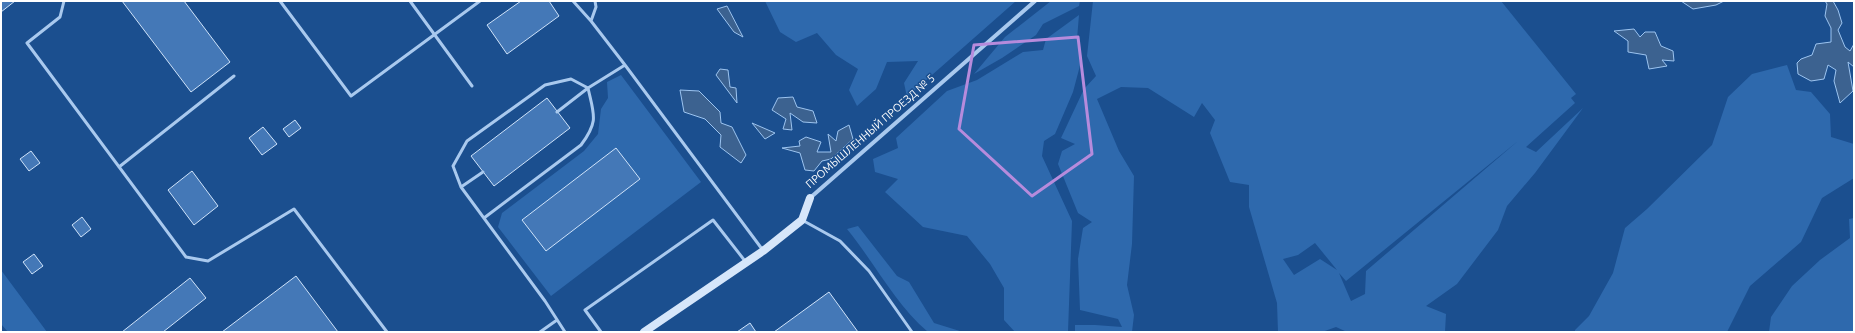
<svg xmlns="http://www.w3.org/2000/svg" width="1855" height="333" font-family="Ubuntu,sans-serif">
  <style>
    .green { fill: #2e69ad; fill-rule: evenodd }
    .water { fill: #3c6290; stroke: #9cc4f0 }
    .building { fill: #4478b7; stroke: #cfe3fa }
    .lines { fill: none; stroke-linecap: round; stroke-linejoin: round }
    .lane { stroke: #a9c9ee; stroke-width: 3 }
    .street { stroke: #a9c9ee; stroke-width: 4 }
    .secondary { stroke: #d6e6fa; stroke-width: 8 }
    .marked { fill: none; stroke: #b68bdc; stroke-width: 3; stroke-linejoin: round }
    .labels { text-anchor: middle; dominant-baseline: central; stroke-width: 3; stroke-linejoin: round; paint-order: stroke }
    .street-label { font-size: 11px; fill: #fff; stroke: #1b4f8f }
  </style>
  <rect width="100%" height="100%" fill="#1b4f8f"/>
  <!-- green -->
  <path class="green" d="M765,1h251l-109,96 -3,-14 14,-22 -31,1 -11,27 -19,17 -8,-16 9,-21 -22,-14 -19,-22 -21,9 -16,-10z
    M1051,1h29l-1,5 -36,18 -7,11 -34,23 -28,16 31,-37z
    M1093,1h408l75,93 -5,4 4,5 -49,44 10,5 47,-44 -48,65 -28,33 -9,24 -41,54 -31,22 20,8 -1,18h-98l-11,-5 -14,5h-44l-1,-29 -28,-96v-22l-19,-3 -20,-49 5,-13 -13,-17 -8,14 -46,-29 -27,-1 -24,12 22,52 15,25 -2,68 -5,41 7,30 -2,17h-57v-7h20l27,2 -4,-8 -38,-9 -2,-51 5,-31 9,-6 -14,-9 -20,-49 4,-13 13,-7 -14,-6 23,-49 12,-13 -9,-20zM1518,141l-152,130 -1,23 -14,7 -12,-28 7,8zM1315,243l22,27 -17,-11 -26,16 -11,-16 15,-4z
    M1079,15l-2,24 5,19 -9,34 -18,42 -11,7 -2,15 30,65 -4,111h-53l-11,-12v-32l-14,-24 -23,-28 -44,-9 -38,-35 13,-13 -23,-7 -2,-13 25,-11 -2,-10 51,-47 30,-11 46,-28 20,-2 3,-11z
    M1787,65l9,25 15,2 19,22 1,23 23,7v34l-32,20 -21,44 -51,44 -23,46h-152v-2l14,-14 24,-43 12,-45 22,-19 65,-64 16,-48 24,-23z
    M621,75l80,107 -150,114 -53,-69 4,-14 82,-62 14,-17 3,-25 7,-11 -1,-16z
    M1854,218v114h-85l2,-15 21,-31 28,-26 30,-22 -1,-19z
    M858,226l39,50 12,6 25,41 29,9h-35c-33,-28 -54,-70 -81,-103z
    M1,270l46,62h-39l-7,-8z"/>
  <!-- water -->
  <path class="water" d="M1681,1h43l-8,4 -23,4z
    M1825,1h8l5,9 4,13 -4,7 7,17 5,4 4,-7v23l-6,-5 5,29 -13,12 -6,-22 2,-11 -8,-5 -4,14 -13,2 -13,-7 -1,-11 4,-4 11,-4 4,-11 15,-2v-14l-6,-12 2,-12z
    M727,6l16,31 -9,-5 -17,-23z
    M1634,29l6,8 5,-5h10l6,14 12,5 1,10 -12,-1 5,6 -18,3 -3,-14 -18,-3v-11l-14,-10z
    M720,69l8,1 2,17 6,1 1,15 -21,-28z
    M680,90l19,1 21,21 1,11 11,4 14,28 -5,8 -21,-16 1,-12 -16,-16 -21,-7z
    M793,97l4,10 16,4 4,12 -14,-1 -13,-9 2,17 -9,-1 3,-10 -14,-9 6,-12z
    M752,123l23,10 -10,6z
    M849,125l4,14 -22,20 -9,2 -8,10 -9,-1 -5,-17 -18,-5 18,-2 -1,-5 7,-4 15,5 -4,10h14l-3,-18 8,7 2,-10z"/>
  <!-- building -->
  <path class="building" d="M1,1h14l-14,11z
    M122,1h62l46,61 -39,30z
    M521,1h28l10,15 -52,38 -20,-29z
    M547,98l23,30 -76,58 -23,-30z
    M295,120l6,8 -12,9 -6,-8z
    M263,127l14,17 -15,11 -13,-17z
    M616,148l24,31 -94,72 -24,-31z
    M31,151l9,12 -11,8 -9,-12z
    M192,171l26,35 -24,19 -26,-35z
    M82,217l9,12 -10,8 -9,-12z
    M34,254l9,12 -11,8 -9,-12z
    M296,276l42,56h-116z
    M190,278l16,20 -43,34h-41z
    M829,292l29,40h-84z
    M750,323l6,9h-19z"/>
  <g class="lines">
    <!-- lane -->
    <path class="lane" d="M64,1l-4,16 -33,26 159,214 22,4 86,-52 93,123
      M280,1l71,95 129,-95
      M410,1l62,85
      M573,1l18,20 34,44 137,184
      M591,21l5,-14 -1,-6
      M557,112l31,-24 37,-23
      M119,167l115,-91
      M483,172l-22,15 84,114 20,31
      M461,187l-8,-21 14,-25 78,-56 26,-6 17,9c6,27 11,33 -7,57l-97,73
      M802,220l38,21 29,30 43,61
      M540,332l17,-12
      M601,332l-16,-22 128,-90 32,41"/>
    <!-- street -->
    <path class="street" d="M810,198l225,-197"/>
    <!-- secondary -->
    <path class="secondary" d="M644,332l119,-81 39,-31 8,-22"/>
  </g>
  <!-- marked area -->
  <path class="marked" d="M1078,37l14,117 -60,42 -73,-67 15,-84z"/>
  <g class="labels">
    <!-- street labels -->
    <g class="street-label">
      <text transform="translate(870 131) rotate(-41)">ПРОМЫШЛЕННЫЙ ПРОЕЗД № 5</text>
    </g>
  </g>
  <!-- border -->
  <rect width="1855" height="333" fill="none" stroke="#ffffff" stroke-width="4"/>
</svg>
